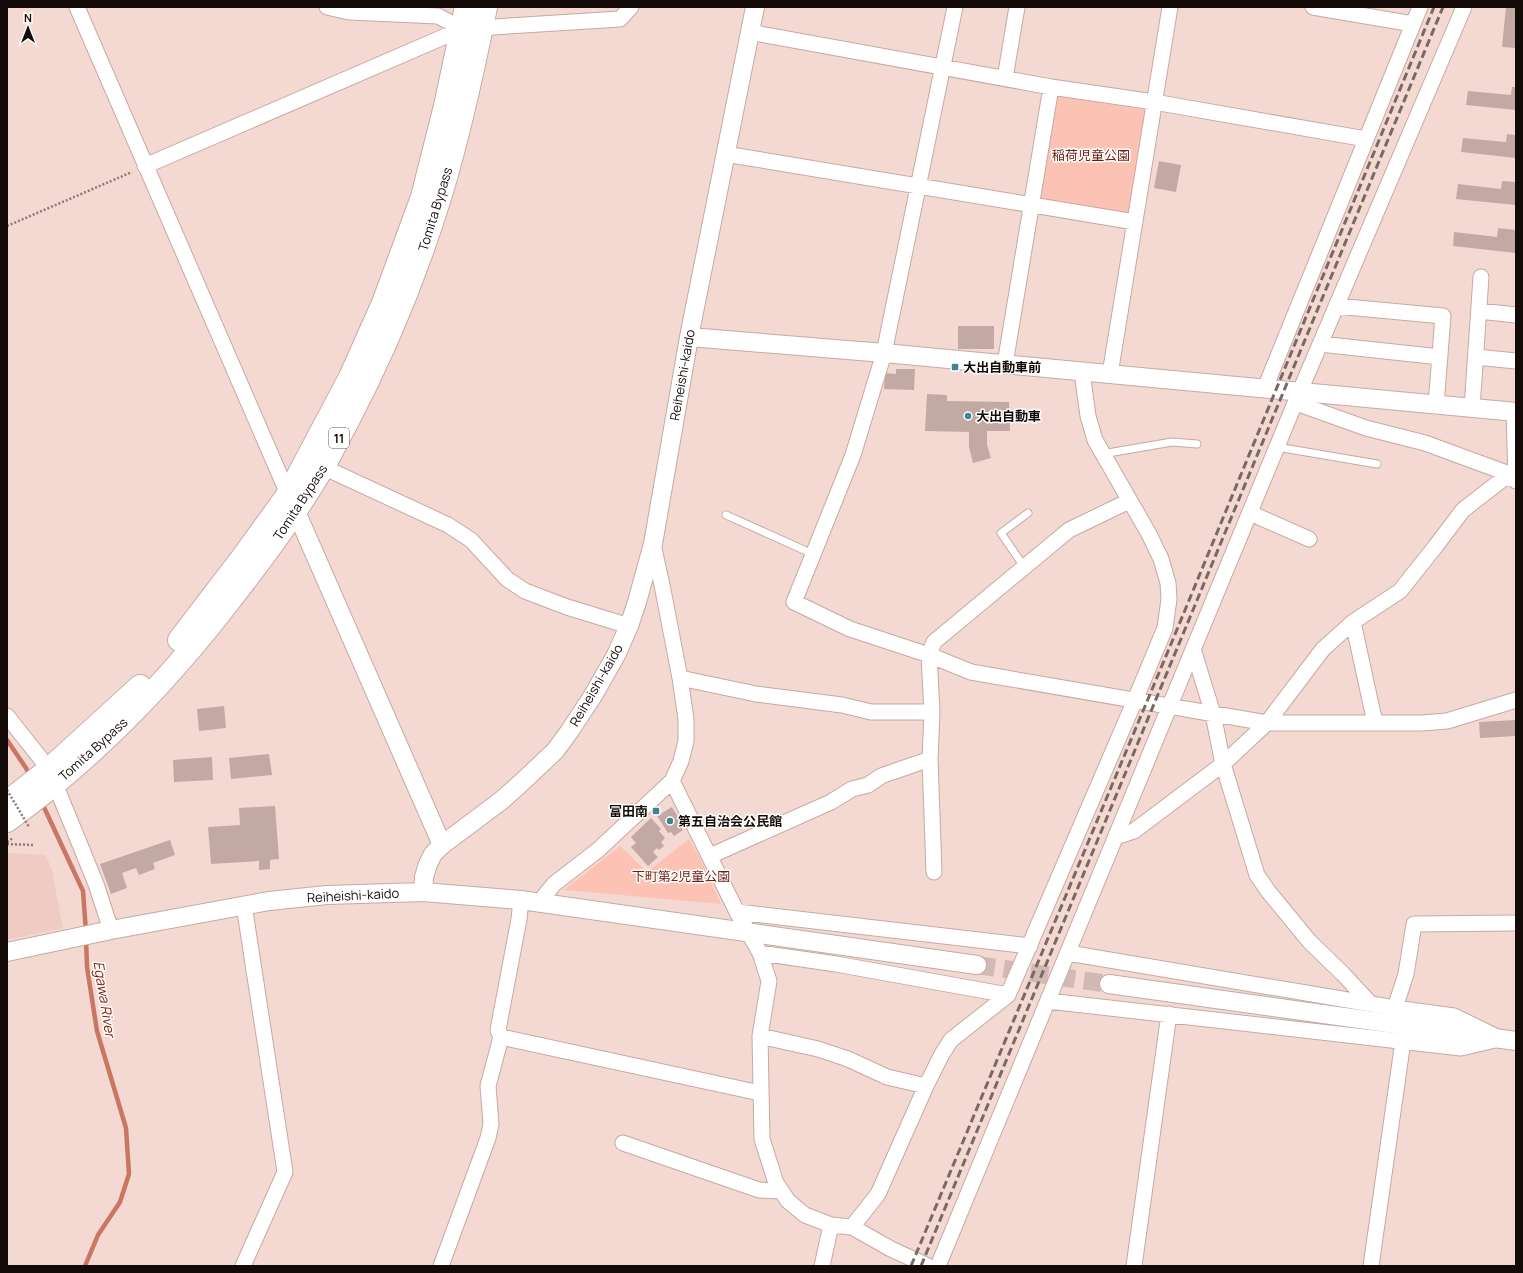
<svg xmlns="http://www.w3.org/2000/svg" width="1523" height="1273" font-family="Manrope,'Noto Sans JP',sans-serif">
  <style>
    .built { fill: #efcbc3 }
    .green { fill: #fcc2b4 }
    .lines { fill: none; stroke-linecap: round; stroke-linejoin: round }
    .stream { stroke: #c97664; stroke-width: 4.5 }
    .building { fill: #c3a9a3 }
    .tertiary-tunnel { stroke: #d2bab4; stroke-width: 18; stroke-dasharray: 18 9; stroke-linecap: butt }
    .service-casing { stroke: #c4aaa4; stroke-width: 9 }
    .minor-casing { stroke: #c4aaa4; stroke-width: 17 }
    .tertiary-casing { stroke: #c4aaa4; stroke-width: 20 }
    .primary-casing { stroke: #c4aaa4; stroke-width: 24 }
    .path { stroke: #8d7a75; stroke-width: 2.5; stroke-dasharray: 2 2; stroke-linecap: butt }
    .service { stroke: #fff; stroke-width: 7 }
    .minor { stroke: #fff; stroke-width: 15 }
    .tertiary { stroke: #fff; stroke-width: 18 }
    .primary { stroke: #fff; stroke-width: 22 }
    .rail { stroke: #7a6864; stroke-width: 3; stroke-dasharray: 8 4; stroke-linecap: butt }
    .path-bridge { stroke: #8d7a75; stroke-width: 2.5; stroke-dasharray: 2 2; stroke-linecap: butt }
    .poi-dot { fill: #3f8492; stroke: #fff; stroke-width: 1.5 }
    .labels { text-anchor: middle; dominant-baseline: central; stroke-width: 3; stroke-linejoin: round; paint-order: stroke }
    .shield { fill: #fff; stroke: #5a5453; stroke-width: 1 }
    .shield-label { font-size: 12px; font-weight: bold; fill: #140b09 }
    .park-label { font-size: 13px; fill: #6b1f10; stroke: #fff }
    .street-label { font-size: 13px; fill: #140b09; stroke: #fff }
    .poi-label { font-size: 13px; font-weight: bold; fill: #140b09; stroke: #fff; text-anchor: start }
    .water-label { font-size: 14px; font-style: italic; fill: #7d1903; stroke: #fff }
  </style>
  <rect width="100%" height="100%" fill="#f4d9d2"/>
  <!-- built -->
  <path class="built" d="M7,853l39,2 6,16 11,57 -56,12z"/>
  <!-- green -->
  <path class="green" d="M1054,95l91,15 -17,104 -91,-15z
    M689,839l12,21 20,44 -157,-14 56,-44 27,26z"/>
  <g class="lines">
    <!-- stream -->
    <path class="stream" d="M7,740l19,28 4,8
      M42,803l41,88 3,41
      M85,1266l13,-31 22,-33 9,-28 -3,-46 -29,-97 -10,-64 -1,-28"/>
  </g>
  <!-- building -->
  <path class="building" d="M1506,7h10v41l-14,-1z
    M1512,87h4v23l-50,-5 2,-14 43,4z
    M1507,134l9,1v23l-55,-6 2,-14 43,4z
    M1159,161l22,4 -5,27 -22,-4z
    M1502,181l14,1v23l-60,-6 2,-15 43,5z
    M1498,228l18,2v23l-63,-7 1,-14 43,5z
    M958,326h36v23h-36z
    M896,369h19l-1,21 -30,-1 1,-16 11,1z
    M927,394l20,1v6l62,1 1,29h-23v14l4,13 -18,5 -4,-16v-15l-44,-1z
    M224,706l2,22 -27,3 -2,-22z
    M1516,720v16l-36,2 -1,-16z
    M269,754l3,21 -41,4 -2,-21z
    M212,757l1,23 -39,2 -1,-22z
    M275,806l4,53 -9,1v9l-11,1v-9l-48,3 -3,-37 32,-2 -1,-17z
    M672,807l11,18 -3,2 3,3 -9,6 -3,-4 -3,1 -11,-17z
    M651,818l10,11 -2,2 6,7 -4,4 3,4 -5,4 -2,-2 -4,4 5,5 -10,9 -17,-19 5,-4 -5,-6z
    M170,840l5,15 -22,8 2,6 -16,6 -3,-7 -14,5 5,15 -16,6 -11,-30z"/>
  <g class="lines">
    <!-- tertiary-tunnel -->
    <path class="tertiary-tunnel" d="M977,965l132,19"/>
    <defs>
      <path id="service" d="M1277,447l100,17
        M1102,454l70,-12 25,2
        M726,515l87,39
        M1025,568l-24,-35 27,-20"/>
      <path id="minor" d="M77,7l211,487
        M327,7l22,5 89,4 24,13
        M955,7l-71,346 -31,102 -59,147 56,27 79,26 42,17 296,51h155l25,-2 69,-21
        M1313,7l100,17
        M749,32l302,55 103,15 212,37
        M1005,78l12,-71
        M725,154l410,68
        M145,166l317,-137 158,-10 11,-12
        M1336,306l107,10 -7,89
        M1479,311l37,4
        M1320,344l120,13
        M1476,357l40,4
        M1005,364l46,-277
        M1110,374l60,-367
        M1265,388l155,-381
        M1296,403l70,25 59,15 90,33
        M1472,408l9,-131
        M1514,412l2,69
        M323,467l125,58 23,15 36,39 18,12 42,16 62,19
        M1250,513l59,26
        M1353,622l22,101
        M1193,649l20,65 10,50 34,111 11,16 41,50 34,33 27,29
        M680,678l76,16 86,11 29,7h61l-3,-57 5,-13 135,-112 60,-29
        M932,712l-2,47 4,113
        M7,716l42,53 47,115 15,46
        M672,781l65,131 23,41 9,28 -9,55 2,103 14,44 12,18 17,14 26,10 21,2 26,-33 48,-108 16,-32 9,-14 57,-45 127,-295 30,-72 4,-29 -1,-16 -7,-24 -12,-25 -54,-94 -7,-24 -6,-44
        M1116,837l18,-6 89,-67 44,-41 56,-74 30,-27 47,-31 35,-44 28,-37 40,-31 12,-3
        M710,856l121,-54 21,-13 16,-4 13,-9 49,-17
        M542,902l3,-7 9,-11 44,-34 74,-69 9,-20 5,-20v-22l-6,-41 -18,-93 -9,-41
        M737,912l293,34
        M760,953l76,11 172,31
        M1068,953l327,55 59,8 39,19
        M1048,1001l413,47 34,-8
        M1395,1008l11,-34 8,-50 102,-1
        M760,1036l58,13 30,10 39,18 39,9
        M501,1037l259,56
        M623,1143l136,47 22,1
        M852,1227l39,22 37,17
        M243,1266l42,-94 -41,-267
        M441,1266l47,-128 3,-14 -3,-38 13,-49 -3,-7 21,-111 2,-19
        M822,1266l9,-41
        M938,1266l362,-875 164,-384
        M1134,1266l35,-252
        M1371,1266l32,-225"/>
      <path id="tertiary" d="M689,337l195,16 632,59
        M291,500l151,345
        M423,892l1,-15 4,-13 5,-10 9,-9 60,-45 19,-17 34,-32 14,-19 25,-38 22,-39 13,-29 8,-24 16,-58 36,-207 66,-330
        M7,952l104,-22 158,-29 58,-6 96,-3 98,8 456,65
        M1109,984l407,57"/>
      <path id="primary" d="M179,640l65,-85 44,-61 62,-117 33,-74 39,-106 23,-91 21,-99
        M7,802l42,-33 91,-83
        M7,821c83,-60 155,-133 218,-214 35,-45 69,-90 98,-139 8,-14 15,-29 23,-43 38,-72 69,-147 93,-224 20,-64 34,-129 47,-194"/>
    </defs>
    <!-- service casing -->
    <use href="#service" class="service-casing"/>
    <!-- minor casing -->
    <use href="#minor" class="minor-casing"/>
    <!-- tertiary casing -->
    <use href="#tertiary" class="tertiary-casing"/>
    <!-- primary casing -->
    <use href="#primary" class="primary-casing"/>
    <!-- path -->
    <path class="path" d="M7,226l125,-54
      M7,842l6,-4
      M7,844l26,1"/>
    <!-- service -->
    <use href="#service" class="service"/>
    <!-- minor -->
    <use href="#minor" class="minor"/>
    <!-- tertiary -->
    <use href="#tertiary" class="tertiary"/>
    <!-- primary -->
    <use href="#primary" class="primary"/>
    <!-- rail -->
    <path class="rail" d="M911,1266l260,-622 263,-637
      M921,1266l522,-1259"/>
    <!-- path-bridge -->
    <path class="path-bridge" d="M7,790l22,37"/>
  </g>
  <!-- markers -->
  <g class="poi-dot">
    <rect x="951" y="363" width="8" height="8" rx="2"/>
    <circle cx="968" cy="416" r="4"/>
    <rect x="652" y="807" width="8" height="8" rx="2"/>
    <circle cx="670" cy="821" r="4"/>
  </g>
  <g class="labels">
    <!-- shield labels -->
    <rect class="shield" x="329" y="428" width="20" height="20" rx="3"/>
    <g class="shield-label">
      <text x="339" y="438">11</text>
    </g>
    <!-- park labels -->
    <g class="park-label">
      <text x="1091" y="155">稲荷児童公園</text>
      <text x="681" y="876">下町第2児童公園</text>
    </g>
    <!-- street labels -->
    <g class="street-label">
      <text transform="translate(435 209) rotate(-73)">Tomita Bypass</text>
      <text transform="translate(682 375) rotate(-80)">Reiheishi-kaido</text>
      <text transform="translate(300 502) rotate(-57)">Tomita Bypass</text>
      <text transform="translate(596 685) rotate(-60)">Reiheishi-kaido</text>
      <text transform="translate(93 749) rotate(-42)">Tomita Bypass</text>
      <text transform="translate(353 895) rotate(-3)">Reiheishi-kaido</text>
    </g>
    <!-- poi labels -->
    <g class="poi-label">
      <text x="963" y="367">大出自動車前</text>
      <text x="976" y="416">大出自動車</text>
      <text x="648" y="811" text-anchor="end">富田南</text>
      <text x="678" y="821">第五自治会公民館</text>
    </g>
    <!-- water labels -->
    <g class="water-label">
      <text transform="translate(105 999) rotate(81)">Egawa River</text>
    </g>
  </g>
  <!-- border -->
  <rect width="1523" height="1273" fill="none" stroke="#140b09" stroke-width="16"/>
  <!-- north arrow -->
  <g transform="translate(28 28)" stroke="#ffffff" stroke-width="3" paint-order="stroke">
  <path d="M0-3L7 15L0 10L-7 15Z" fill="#140b09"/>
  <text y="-6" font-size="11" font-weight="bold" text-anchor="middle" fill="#140b09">N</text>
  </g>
</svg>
